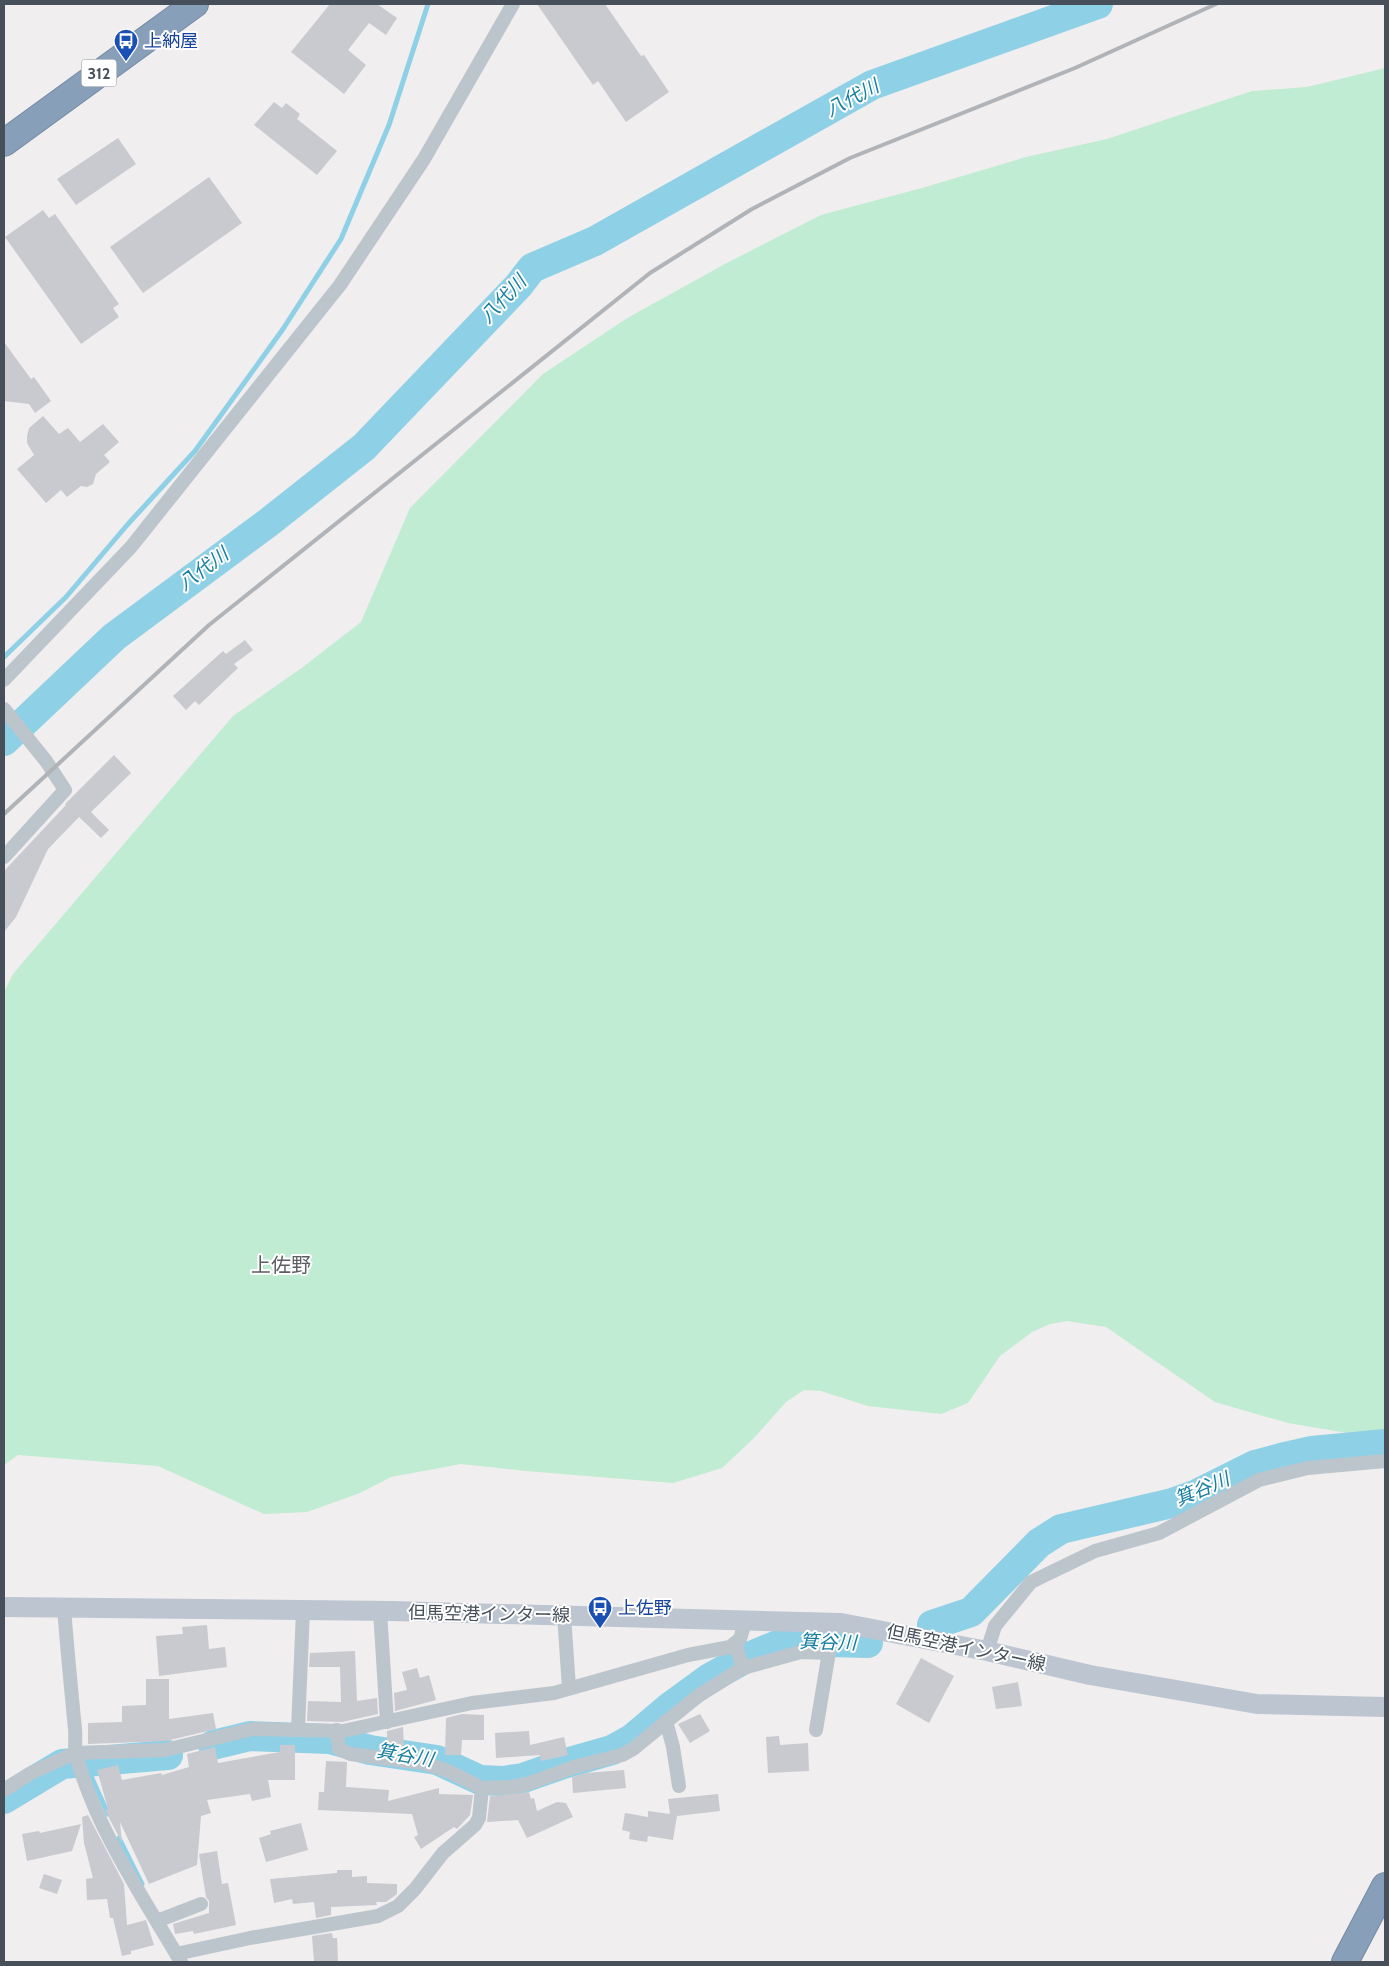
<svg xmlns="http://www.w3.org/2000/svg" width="1389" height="1966" font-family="Cabin,'Noto Sans JP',sans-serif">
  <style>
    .green { fill: #bfecd2 }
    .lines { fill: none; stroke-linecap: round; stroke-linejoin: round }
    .stream { stroke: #8ed0e6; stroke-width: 5 }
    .river { stroke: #8ed0e6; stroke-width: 30 }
    .building { fill: #c8cad0 }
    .highway-casing { stroke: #748aa6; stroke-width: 28 }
    .street { stroke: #bdc5cc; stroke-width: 14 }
    .secondary { stroke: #bdc5d1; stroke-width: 20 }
    .highway { stroke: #889fba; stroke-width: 26 }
    .rail { stroke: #b0b3b8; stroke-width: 4 }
    .labels { text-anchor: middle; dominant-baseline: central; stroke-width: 4; stroke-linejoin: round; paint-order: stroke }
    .shield { fill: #fff; stroke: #7e848c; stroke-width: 1 }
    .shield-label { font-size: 16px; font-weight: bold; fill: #47505a }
    .transit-label { font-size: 18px; fill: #164399; stroke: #fff; text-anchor: start }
    .street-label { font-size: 18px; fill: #47505a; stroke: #fff }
    .water-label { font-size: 19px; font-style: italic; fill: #157d9f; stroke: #fff }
    .quarter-label { font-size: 20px; fill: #5b5e62; stroke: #fff }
  </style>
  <rect width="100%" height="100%" fill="#f0eeee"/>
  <!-- green -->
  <path class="green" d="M1385,68v1364l-20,4 -77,-13 -73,-21 -109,-75 -39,-6 -17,3 -18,8 -32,24 -32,47 -27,11 -73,-8 -47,-15 -17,-1 -18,12 -33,37 -31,29 -49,15 -147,-12 -65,-7 -70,13 -31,16 -53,19 -43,2 -106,-48 -140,-11 -14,10v-473l9,-18 220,-258 70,-49 58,-45 49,-114 133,-134 86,-57 96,-53 96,-49 101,-27 104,-31 81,-18 145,-48 55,-4z"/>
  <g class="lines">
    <!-- stream -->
    <path class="stream" d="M4,657l62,-60 62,-73 67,-73 88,-122 58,-90 48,-114 39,-121
      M86,1765l22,49
      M119,1838l23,46"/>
    <!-- river -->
    <path class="river" d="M4,741l110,-104 155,-115 95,-75 155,-162 13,-17 63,-27 277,-156 226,-81
      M932,1625l39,-13 68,-69 22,-14 111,-26 25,-9 58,-29 26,-7 31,-7 73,-7
      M213,1745l37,-9 80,3 40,11 67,10 43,20 23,1 20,-3 40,-14 49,-14 20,-11 39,-33 37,-27 38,-21 41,-17 81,2
      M4,1799l58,-35 106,-9"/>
  </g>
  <!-- building -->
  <path class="building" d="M330,4h47l20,14 -11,17 -17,-12 -21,27 18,15 -22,29 -53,-42z
    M537,4h68l36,52 3,-1 25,37 -43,30 -28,-41 -5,4z
    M274,102l8,6 4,-5 14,11 -3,5 40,32 -20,24 -63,-50z
    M118,138l18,26 -60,41 -19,-26z
    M209,177l33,46 -99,70 -33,-46z
    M43,210l6,8 6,-4 64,90 -6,4 6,9 -38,27 -76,-107z
    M4,342l27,37 3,-2 17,24 -16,12 -6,-9 -25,-3z
    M43,416l16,18 9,-6 12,14 23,-18 16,18 -15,13 6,7 -14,12 -3,10 -6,3 -6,-1 -14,11 -6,-7 -15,13 -29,-34 17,-14 -7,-12v-7l2,-8z
    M245,640l8,10 -19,14 4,4 -39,37 -4,-4 -9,9 -13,-14 50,-45 3,3z
    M114,755l17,18 -40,39 18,18 -8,8 -22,-21 -31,32 -32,68 -12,15v-61l62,-66 -1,-1z
    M207,1625l2,24 16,-2 2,20 -68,9 -3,-40 27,-2 -1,-7z
    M355,1651l2,50 20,-3 1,16 -36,8 -35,-1 1,-20 33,1 -1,-35h-31l1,-14z
    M921,1658l33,18 -25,47 -33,-19z
    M417,1668l3,10 9,-3 7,25 -41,11 -1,-18 13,-3 -5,-18z
    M146,1679h23v40l44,-6 3,16 -50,12 -78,3v-21l34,-1v-16l24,-1z
    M1018,1682l4,24 -26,3 -4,-22z
    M462,1714l22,1v25h-22l-1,15h-16l1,-37z
    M700,1714l10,17 -20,12 -12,-19z
    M403,1727l1,21h-17v-17z
    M529,1731l1,14 34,-8 4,18 -27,6 -1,-6 -44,3 -1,-25z
    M779,1736l1,9 28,-2 1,28 -41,2 -2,-36z
    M280,1745h15v35h-27l3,17 -19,4 -2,-7 -43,6 4,13 -10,3 -4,49 -48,19 -29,-62 2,21 -17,-33 3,-1 -11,-39 21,-5 4,15 39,-7 1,2 27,-8 -2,-13 28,-7 3,16 62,-11z
    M326,1761l21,1 -1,25 43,3 -1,11 51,-13v6l34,1 -3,20 -13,14 -3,-2 -33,22 -7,-12 4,-2 -6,-21 -94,-4 1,-18h5z
    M624,1770l2,18 -53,5 -1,-16 13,-4z
    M529,1792l2,7 3,-1 3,13 20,-9 9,1 7,14 -46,21 -9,-18 -31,2 3,-26z
    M718,1794l2,17 -43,5 -4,24 -25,-4 -1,6 -18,-3 1,-7 -8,-2 3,-17 23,4v-6l22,3 -2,-15z
    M88,1815l36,69 3,41 19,-5 8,25 -23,6v3l-9,2 -9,-38h-3l-3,-19 -20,1 -1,-21 7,-1 -9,-35 -2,-26z
    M301,1823l7,27 -42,12 -7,-24 12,-4 -1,-3z
    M81,1824l-9,27 -45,10 -5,-27 17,-3 1,2z
    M217,1851l5,33 6,-1 8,42 -42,9 -1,-3 -18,3 -2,-10 36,-11v-12l-3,-4 -7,-43z
    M337,1870h15v7l15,-1v7l30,1v10l-11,8h-10l1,3 -46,2v8l-15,3 -2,-16 -21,2 -1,-5 -18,4 -4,-24 67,-6z
    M44,1874l18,6 -5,14 -18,-6z
    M332,1933l1,5h4l1,24h-24l-2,-26z"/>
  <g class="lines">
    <defs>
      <path id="highway" d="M4,143l191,-139
        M1345,1962l40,-76"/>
    </defs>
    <!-- highway casing -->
    <use href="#highway" class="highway-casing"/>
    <!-- street -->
    <path class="street" d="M4,680l127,-133 209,-262 84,-126 89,-155
      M4,709l42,52 19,29 -61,67
      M64,1607c3,41 7,81 11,122 1,9 -1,18 1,26 20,74 67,142 105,207
      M380,1611l7,111
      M564,1615l5,73
      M735,1643l8,25
      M987,1651l8,-25 36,-44 64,-31 64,-18 100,-53 49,-12 77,-7
      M666,1721l7,26 6,39
      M298,1729l5,-119
      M337,1730l2,19 11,5 73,9 25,8 34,17 29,-1 16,-3 47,-17 48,-12 11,-6 65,-53 45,-28 58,-16 28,1
      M816,1730l12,-72 4,-35
      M4,1790l27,-17 44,-20 90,-3 88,-21 90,2 129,-28 82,-10 134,-38 42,-8 10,-8 6,-20
      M157,1921l44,-17
      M176,1954l74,-16 128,-22 20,-10 17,-17 28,-36 32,-28 4,-7 3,-30"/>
    <!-- secondary -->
    <path class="secondary" d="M4,1607l388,4 449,12 146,28 103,24 167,29 128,3"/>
    <!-- highway -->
    <use href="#highway" class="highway"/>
    <!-- rail -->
    <path class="rail" d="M4,814l205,-189 441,-352 102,-64 98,-51 225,-90 141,-64"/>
  </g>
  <!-- icons -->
  <defs>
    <symbol id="bus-pin" viewBox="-11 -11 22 30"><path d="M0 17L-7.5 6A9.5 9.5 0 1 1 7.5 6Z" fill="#1a4fb4" stroke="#fff"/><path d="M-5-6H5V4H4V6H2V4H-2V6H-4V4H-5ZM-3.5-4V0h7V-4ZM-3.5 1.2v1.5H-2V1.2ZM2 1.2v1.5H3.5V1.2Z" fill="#fff"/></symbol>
  </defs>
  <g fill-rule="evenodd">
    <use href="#bus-pin" x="112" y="27" width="28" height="38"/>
    <use href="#bus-pin" x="586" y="1594" width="28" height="38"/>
  </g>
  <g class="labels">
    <!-- shield labels -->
    <rect class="shield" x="81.5" y="59.5" width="35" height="27" rx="4"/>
    <g class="shield-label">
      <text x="99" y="73">312</text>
    </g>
    <!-- transit labels -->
    <g class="transit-label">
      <text x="144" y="41">上納屋</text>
      <text x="618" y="1608">上佐野</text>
    </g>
    <!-- street labels -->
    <g class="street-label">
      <text transform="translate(489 1614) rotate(1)">但馬空港インター線</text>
      <text transform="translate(966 1648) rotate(12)">但馬空港インター線</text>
    </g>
    <!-- water labels -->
    <g class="water-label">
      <text transform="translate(852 98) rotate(-28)">八代川</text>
      <text transform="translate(503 299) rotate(-47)">八代川</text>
      <text transform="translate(203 569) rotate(-37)">八代川</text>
      <text transform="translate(1202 1489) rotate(-23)">箕谷川</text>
      <text transform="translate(828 1642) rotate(2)">箕谷川</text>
      <text transform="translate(405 1755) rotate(10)">箕谷川</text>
    </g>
    <!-- quarter labels -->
    <g class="quarter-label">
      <text x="281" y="1265">上佐野</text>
    </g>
  </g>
  <!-- border -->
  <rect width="1389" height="1966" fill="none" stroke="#47505a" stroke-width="10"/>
</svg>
